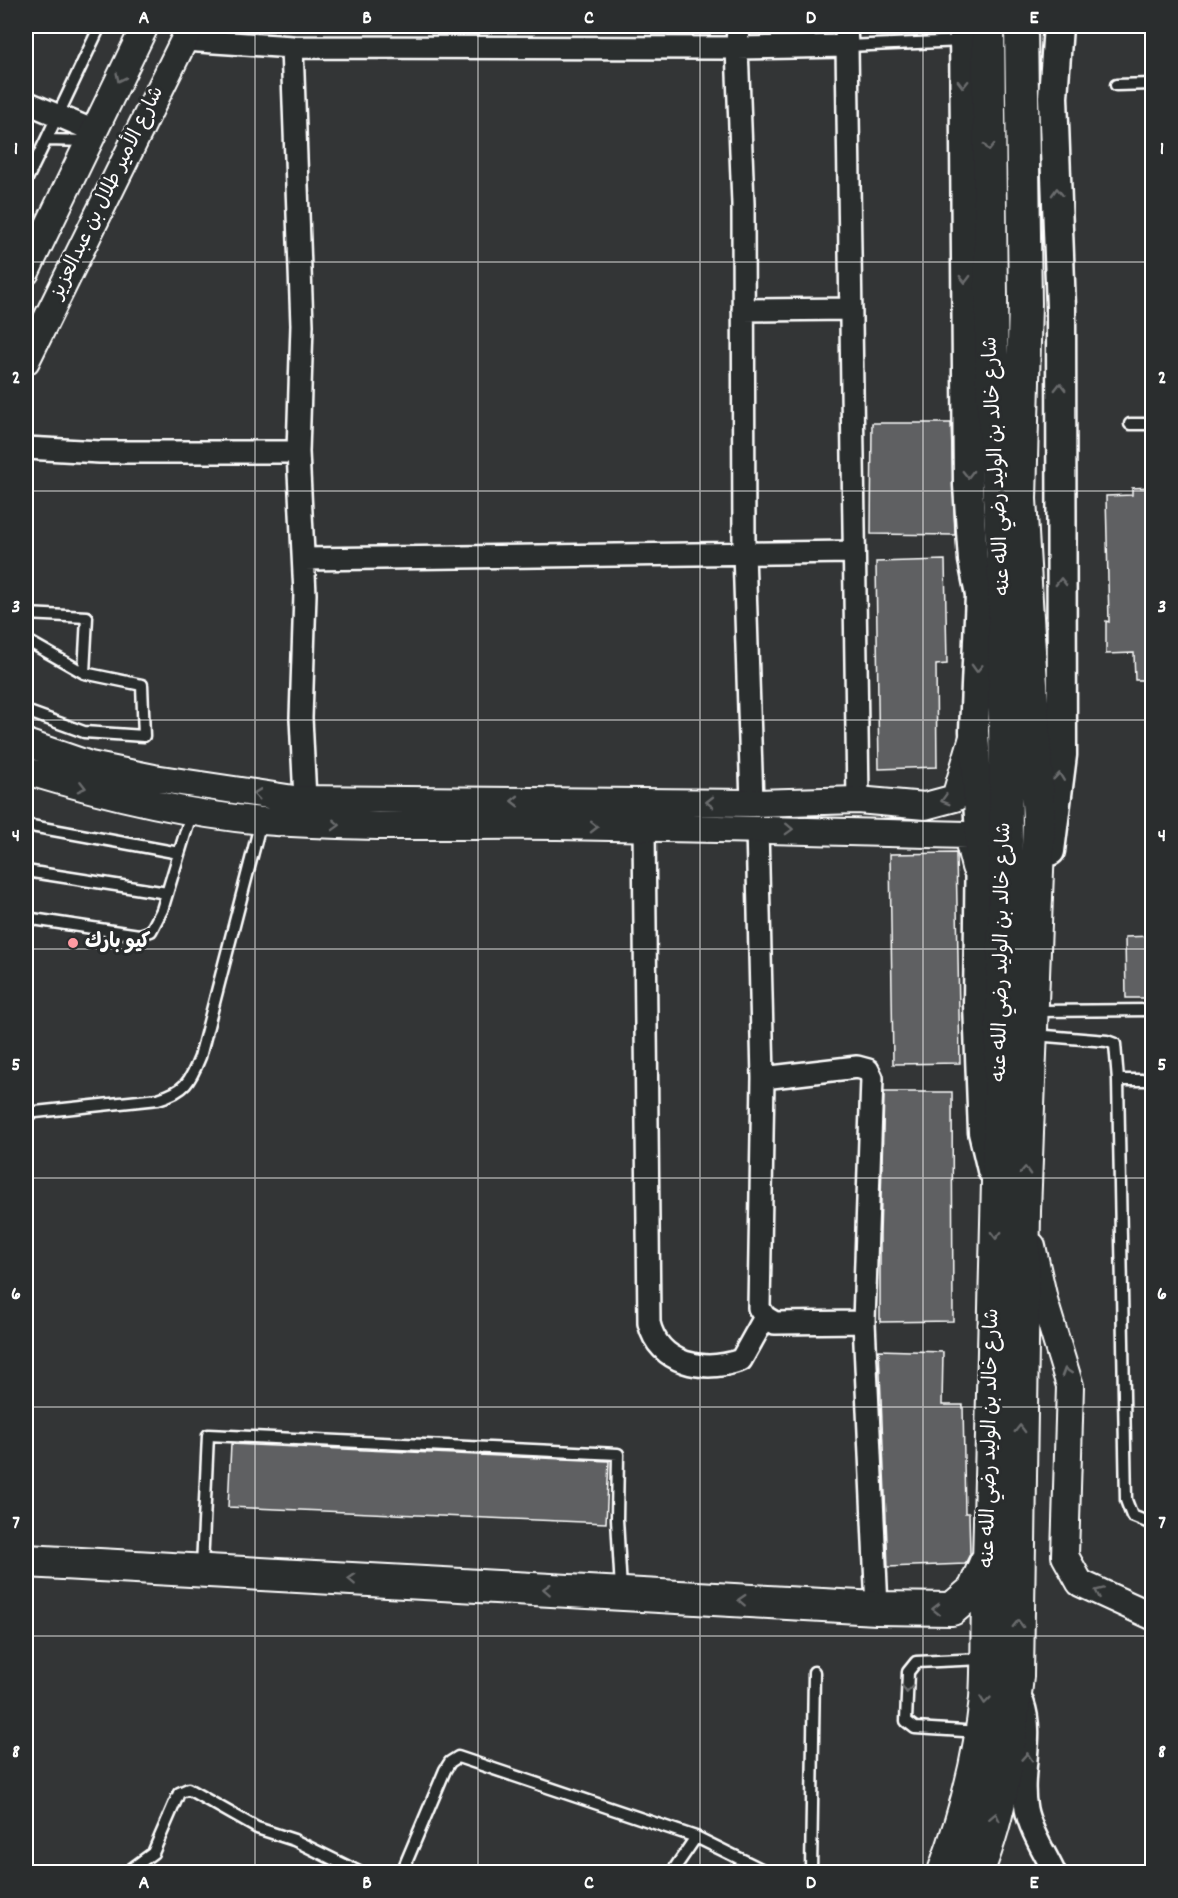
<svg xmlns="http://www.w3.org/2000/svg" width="1178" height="1898" font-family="Dekko,'Playpen Sans Arabic',sans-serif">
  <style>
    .building { fill: #5f6162; stroke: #fff; stroke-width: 1.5 }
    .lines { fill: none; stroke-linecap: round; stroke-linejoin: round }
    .service-casing { stroke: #fff; stroke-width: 15 }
    .minor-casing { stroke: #fff; stroke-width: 26 }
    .tertiary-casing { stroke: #fff; stroke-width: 30 }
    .secondary-casing { stroke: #fff; stroke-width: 33 }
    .primary-casing { stroke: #fff; stroke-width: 36 }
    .service { stroke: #2a2d2e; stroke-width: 10 }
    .minor { stroke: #2a2d2e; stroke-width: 21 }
    .tertiary { stroke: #2a2d2e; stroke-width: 26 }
    .secondary { stroke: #2a2d2e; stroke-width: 28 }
    .primary { stroke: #2a2d2e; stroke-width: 32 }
    .oneway { stroke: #6a6c6d }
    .grid { fill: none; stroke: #fff; stroke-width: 1.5; stroke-opacity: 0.55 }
    .poi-dot { fill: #ff9aa2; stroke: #2a2d2e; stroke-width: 2 }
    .labels { text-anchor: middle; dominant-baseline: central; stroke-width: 6; stroke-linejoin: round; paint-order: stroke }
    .street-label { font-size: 20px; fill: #fff; stroke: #2a2d2e }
    .poi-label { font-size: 20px; font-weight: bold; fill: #fff; stroke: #2a2d2e; text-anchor: start }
    .neatline { fill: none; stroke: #fff; stroke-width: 2 }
    .grid-label { font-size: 20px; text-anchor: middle; font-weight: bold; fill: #fff }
  </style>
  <rect width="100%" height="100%" fill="#333536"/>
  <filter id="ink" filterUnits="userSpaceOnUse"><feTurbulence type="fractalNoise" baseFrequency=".0167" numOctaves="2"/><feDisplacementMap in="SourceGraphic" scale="12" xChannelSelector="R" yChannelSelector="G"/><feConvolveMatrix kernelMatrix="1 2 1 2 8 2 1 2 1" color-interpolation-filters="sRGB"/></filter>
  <g filter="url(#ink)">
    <!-- building -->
    <path class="building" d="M872,423h79l4,112 -84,-1z
      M1152,487v193h-17l-1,-27 -28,1v-33l3,1 -3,-126 26,-1v-7z
      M945,560l2,104 -11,1 1,102 -58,2 -3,-207z
      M956,853l4,210 -67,1 -3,-210z
      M1152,936v62h-26l-1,-61z
      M884,1092h68l1,229 -73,1v-87z
      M879,1350l64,2 -1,53h21l2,108h4l1,41 -5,10 -77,3z
      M231,1444l378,17 -3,62 -378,-16z"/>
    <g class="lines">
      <defs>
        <path id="service" d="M847,46l116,-5
          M1116,85l36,-1
          M46,140l54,-114
          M26,181l20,-41 43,1
          M1130,424h22
          M26,614l61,3 -3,56
          M26,640l58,33 58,12 2,51 -60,-4 -58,-21
          M26,825l153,28
          M26,871l141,22
          M26,918l113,17 12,-4 11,-21 30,-99
          M1035,1011l117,-1
          M1034,1035l73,6 8,3 3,36 8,420 6,16 20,8
          M1118,1080h34
          M26,1113l132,-14c27,-8 32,-17 42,-42l61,-236
          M202,1567l6,-132 410,19 -1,65 4,71
          M980,1732l-65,-4 -9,-7 2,-49 8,-10 67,-3
          M127,1872l26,-19 26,-60 9,-4 69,39 37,12 65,32
          M402,1872l43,-102 5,-8 8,-5 238,80 71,35
          M672,1872l24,-35
          M811,1872l3,-200"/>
        <path id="minor" d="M738,26l-1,22 110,-2 11,754
          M846,26l1,20
          M184,40l108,7 10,278 -4,127
          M292,47l445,1 6,156 1,348 8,251
          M26,102l68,29
          M743,310l108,-1
          M26,448l74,4h198l7,142 -4,124 4,81
          M304,559l549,-7
          M644,827l5,496c10,42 55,50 92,37l24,-43
          M757,828l6,250 -4,230 6,9 10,6 89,-1
          M763,1078l94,-11 11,3 4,8 -8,244 13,286
          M1023,1703c12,34 -4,71 3,106 4,21 19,44 28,63"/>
        <path id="tertiary" d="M26,272l119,-246
          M26,361l165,-335
          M26,743l64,22 64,13 140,21 458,4 106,-3 67,6 30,-8 18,-61
          M26,771c76,23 157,43 237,50 97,8 196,4 294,5 137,2 273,5 410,9l8,32
          M1032,1246l13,58 25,82 -5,170 15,27 72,33"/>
        <path id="secondary" d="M964,26l4,459 5,75 7,35 -6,136 6,104 -2,169 5,128 9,38
          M1050,851l12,-96 -1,-447 -8,-211 5,-71"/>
        <path id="primary" d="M26,1561l851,47 75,1 22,-19 12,-28
          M944,1872c21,-56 36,-114 42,-174 2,-31 1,-62 2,-92l18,-765 -2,-263 -12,-195 -4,-357
          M977,1872c26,-62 33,-129 40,-196l7,-465 15,-392 -19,-320 5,-196 -4,-277"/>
      </defs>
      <!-- service casing -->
      <use href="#service" class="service-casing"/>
      <!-- minor casing -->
      <use href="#minor" class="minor-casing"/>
      <!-- tertiary casing -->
      <use href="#tertiary" class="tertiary-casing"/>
      <!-- secondary casing -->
      <use href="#secondary" class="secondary-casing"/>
      <!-- primary casing -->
      <use href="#primary" class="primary-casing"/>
      <!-- service -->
      <use href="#service" class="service"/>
      <!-- minor -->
      <use href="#minor" class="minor"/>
      <!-- tertiary -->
      <use href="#tertiary" class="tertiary"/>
      <!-- secondary -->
      <use href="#secondary" class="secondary"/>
      <!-- primary -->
      <use href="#primary" class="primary"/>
    </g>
    <!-- one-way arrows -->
    <defs><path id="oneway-chevron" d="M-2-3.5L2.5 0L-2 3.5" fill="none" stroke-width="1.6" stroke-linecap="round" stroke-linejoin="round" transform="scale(1.5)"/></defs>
    <g class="oneway">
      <use href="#oneway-chevron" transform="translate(120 78) rotate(116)"/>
      <use href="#oneway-chevron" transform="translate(963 84) rotate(91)"/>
      <use href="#oneway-chevron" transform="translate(989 147) rotate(89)"/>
      <use href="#oneway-chevron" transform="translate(1057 192) rotate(-92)"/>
      <use href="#oneway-chevron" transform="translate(965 279) rotate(89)"/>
      <use href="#oneway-chevron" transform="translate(1060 387) rotate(-90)"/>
      <use href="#oneway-chevron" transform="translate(968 474) rotate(89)"/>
      <use href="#oneway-chevron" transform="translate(1061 582) rotate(-90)"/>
      <use href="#oneway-chevron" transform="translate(977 668) rotate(92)"/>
      <use href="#oneway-chevron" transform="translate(1059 777) rotate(-83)"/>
      <use href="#oneway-chevron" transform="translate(82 787) rotate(14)"/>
      <use href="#oneway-chevron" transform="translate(257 794) rotate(-173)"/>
      <use href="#oneway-chevron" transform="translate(945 800) rotate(164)"/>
      <use href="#oneway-chevron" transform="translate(515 801) rotate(-180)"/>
      <use href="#oneway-chevron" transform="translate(710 802) rotate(-180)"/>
      <use href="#oneway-chevron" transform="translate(336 825) rotate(2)"/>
      <use href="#oneway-chevron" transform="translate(594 827) rotate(1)"/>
      <use href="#oneway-chevron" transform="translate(789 829) rotate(2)"/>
      <use href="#oneway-chevron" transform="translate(1025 1171) rotate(-88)"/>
      <use href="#oneway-chevron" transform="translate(996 1235) rotate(91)"/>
      <use href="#oneway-chevron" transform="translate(1066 1372) rotate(-107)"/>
      <use href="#oneway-chevron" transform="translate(1020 1429) rotate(-89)"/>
      <use href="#oneway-chevron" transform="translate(352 1579) rotate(-177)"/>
      <use href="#oneway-chevron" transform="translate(547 1589) rotate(-177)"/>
      <use href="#oneway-chevron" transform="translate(1099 1592) rotate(-156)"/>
      <use href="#oneway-chevron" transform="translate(742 1600) rotate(-177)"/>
      <use href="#oneway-chevron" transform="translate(936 1609) rotate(-179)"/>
      <use href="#oneway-chevron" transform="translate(1018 1624) rotate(-89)"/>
      <use href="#oneway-chevron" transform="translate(907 1689) rotate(93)"/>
      <use href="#oneway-chevron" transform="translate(985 1700) rotate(96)"/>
      <use href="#oneway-chevron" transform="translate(1027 1757) rotate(-86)"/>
      <use href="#oneway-chevron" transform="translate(995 1817) rotate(-78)"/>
    </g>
  </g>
  <!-- grid -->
  <path class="grid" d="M255,26v1846M478,26v1846M700,26v1846M923,26v1846M26,262h1126M26,491h1126M26,720h1126M26,949h1126M26,1178h1126M26,1407h1126M26,1636h1126"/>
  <!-- markers -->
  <circle class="poi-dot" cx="73" cy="943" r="6"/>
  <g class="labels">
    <!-- street labels -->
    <g class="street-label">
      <text transform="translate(108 193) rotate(-64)">شارع الأمير طلال بن عبدالعزيز</text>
      <text transform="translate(998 466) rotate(-93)">شارع خالد بن الوليد رضي الله عنه</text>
      <text transform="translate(1003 952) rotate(-89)">شارع خالد بن الوليد رضي الله عنه</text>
      <text transform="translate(991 1438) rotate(-89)">شارع خالد بن الوليد رضي الله عنه</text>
    </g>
    <!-- poi labels -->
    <g class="poi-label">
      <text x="85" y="943">كيو بارك</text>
    </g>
  </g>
  <!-- margin -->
  <rect width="1178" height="1898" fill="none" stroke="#2a2d2e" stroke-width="66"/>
  <rect x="33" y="33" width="1112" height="1832" class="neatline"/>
  <g class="grid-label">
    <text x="144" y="23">A</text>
    <text x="367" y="23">B</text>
    <text x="589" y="23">C</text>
    <text x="811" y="23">D</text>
    <text x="1034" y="23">E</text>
    <text x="16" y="154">1</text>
    <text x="1162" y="154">1</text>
    <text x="16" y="383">2</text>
    <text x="1162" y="383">2</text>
    <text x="16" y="612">3</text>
    <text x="1162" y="612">3</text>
    <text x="16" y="841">4</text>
    <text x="1162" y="841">4</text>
    <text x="16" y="1070">5</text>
    <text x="1162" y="1070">5</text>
    <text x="16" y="1299">6</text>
    <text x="1162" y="1299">6</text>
    <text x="16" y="1528">7</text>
    <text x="1162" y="1528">7</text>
    <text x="16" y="1757">8</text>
    <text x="1162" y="1757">8</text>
    <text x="144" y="1888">A</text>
    <text x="367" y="1888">B</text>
    <text x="589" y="1888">C</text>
    <text x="811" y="1888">D</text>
    <text x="1034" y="1888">E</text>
  </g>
</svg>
